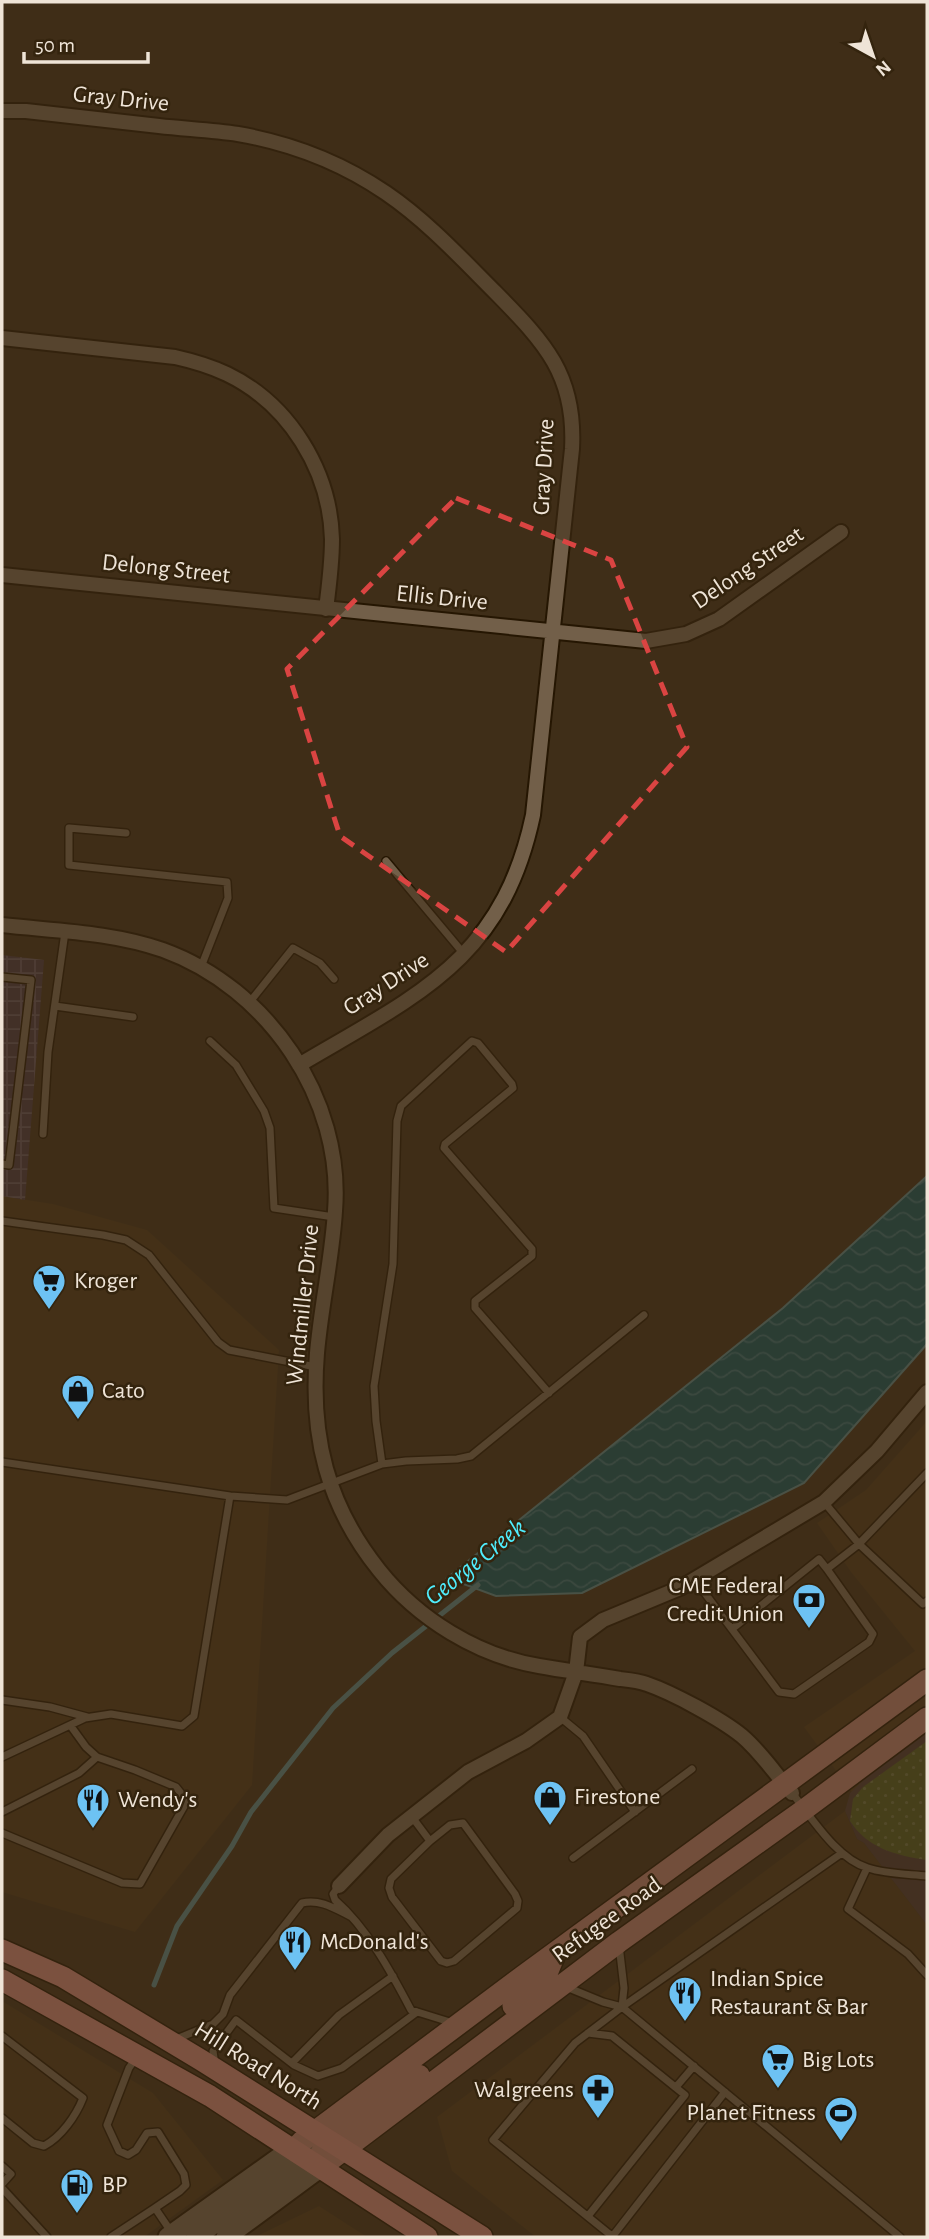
<svg xmlns="http://www.w3.org/2000/svg" width="929" height="2239" font-family="'Alegreya Sans',sans-serif">
  <style>
    .built { fill: #493418 }
    .industrial { fill: url(#industrial-grid) }
    .medical { fill: #47342d }
    .grass { fill: url(#grass-dots) }
    .water { fill: url(#water-waves); stroke: #557c7d; stroke-width: 2 }
    .lines { fill: none; stroke-linecap: round; stroke-linejoin: round }
    .stream { stroke: #557c7d; stroke-width: 5 }
    .service-casing { stroke: #251602; stroke-width: 10 }
    .minor-casing { stroke: #251602; stroke-width: 18 }
    .secondary-casing { stroke: #251602; stroke-width: 23 }
    .primary-casing { stroke: #251602; stroke-width: 24 }
    .trunk-casing { stroke: #251602; stroke-width: 24 }
    .service { stroke: #725f49; stroke-width: 7 }
    .minor { stroke: #725f49; stroke-width: 14 }
    .secondary { stroke: #725f49; stroke-width: 19 }
    .primary { stroke: #b07566; stroke-width: 21 }
    .trunk { stroke: #c47c70; stroke-width: 21 }
    .marked { fill: none; stroke: #da4442; stroke-width: 5; stroke-dasharray: 14 9; stroke-linejoin: round }
    .labels { text-anchor: middle; dominant-baseline: central; stroke-width: 5; stroke-linejoin: round; paint-order: stroke }
    .street-label { font-size: 24px; fill: #efe4d7; stroke: #34240e }
    .poi-label { font-size: 24px; fill: #efe4d7; stroke: #34240e; text-anchor: start }
    .water-label { font-size: 26px; font-style: italic; fill: #4fedfd; stroke: #34240e }
  </style>
  <defs>
    <pattern id="industrial-grid" width="8" height="8" patternUnits="userSpaceOnUse" patternTransform="scale(1.75)"><rect width="8" height="8" fill="#46333b"/><path d="M0 4h8M4 0v8" fill="none" stroke="#615057"/></pattern>
    <pattern id="grass-dots" width="8" height="8" patternUnits="userSpaceOnUse" patternTransform="scale(1.75)"><rect width="8" height="8" fill="#4f541e"/><path d="M2 2h.1M6 6h.1" fill="none" stroke="#696c3e" stroke-width="1.8" stroke-linecap="round"/></pattern>
    <pattern id="water-waves" width="16" height="10" patternUnits="userSpaceOnUse" patternTransform="scale(1.75)"><rect width="16" height="10" fill="#135056"/><path d="M0 5q4-4 8 0t8 0" fill="none" stroke="#36696e"/></pattern>
  </defs>
  <rect width="100%" height="100%" fill="#3f2e18"/>
  <!-- built -->
  <path class="built" d="M2,1196l51,8 94,26 132,120 -27,435 -117,147 -133,-40z
    M927,1421v474l-123,-168 111,-76 -64,-79 -34,-49 49,-33z
    M845,1811l12,28 7,4 63,82v312h-391l-84,-66 -15,-54z
    M2,2001l151,92 70,87 -79,57h-142z
    M319,2206l48,31h-112l2,-1z"/>
  <!-- industrial -->
  <path class="industrial" d="M2,955l42,5 -19,240 -23,-4z"/>
  <!-- medical -->
  <path class="medical" d="M927,1733v192l-63,-82 -7,-4 -12,-28 5,-18 21,-20z"/>
  <!-- grass -->
  <path class="grass" d="M927,1741v119c-30,-4 -60,-12 -77,-39l3,-22 10,-12z"/>
  <!-- water -->
  <path class="water" d="M927,1176v168l-123,139 -222,110 -86,3 -49,-18 336,-270z"/>
  <g class="lines">
    <!-- stream -->
    <path class="stream" d="M154,1985l23,-59 55,-80 19,-34 82,-104 59,-55 86,-68"/>
    <defs>
      <path id="service" d="M126,833l-57,-5v37l158,17 1,16 -27,69
        M386,861l78,93
        M2,977l29,3 -22,185 -7,-1
        M249,1003l44,-55 27,15 14,16
        M55,1006l78,11
        M210,1041l26,24 28,46 6,17 4,80 60,9
        M43,1134l5,-82 17,-120
        M2,1221l101,14 23,5 23,15 69,87 11,8 87,17
        M2,1462l228,34 57,4 95,-36 24,-3 51,-2 14,-3 173,-141
        M382,1464l-6,-43 -2,-35 19,-122 4,-143 4,-15 71,-65 6,2 34,41 1,4 -68,56 -1,4 88,101v7l-57,45v7l74,85
        M824,1502l35,42 64,60 4,-3
        M695,1580l84,112 15,2 75,-52 4,-8 -46,-65 32,-25 68,-71
        M732,1629l87,-70 8,10
        M2,1700l48,7 37,10
        M560,1717l23,19 52,76
        M2,1757l83,-39 26,-4 71,12 12,-10 36,-220
        M792,1793c20,25 45,66 76,75 18,6 40,6 59,8
        M2,1812l77,-39 18,-16
        M412,1817l18,24 -39,38 -2,9 3,9 49,64 6,2 7,-2 63,-53 1,-7 -3,-7 -52,-71 -13,2 -20,16
        M2,1833l120,50 18,1 47,-83 -11,-14 -41,-17 -38,-13 -11,-10 -16,-22
        M573,1858l119,-89
        M867,1868l-19,41 60,45 19,21
        M339,1886l-6,8 2,6c33,29 56,72 76,110l42,13
        M619,1945l5,43 -2,19
        M564,1986l39,16 19,5 278,230
        M588,2033l24,3 73,59 -97,121
        M2,2036l81,62c-7,18 -22,39 -39,48l-11,-3 -31,-25
        M174,2040l39,-16 10,-10 7,-19 72,-92c18,-4 32,5 48,13
        M136,2058l-7,10 -22,57 12,26 9,4 8,-5 11,-17 11,-1 26,42 2,11 -6,6 -25,17
        M292,2063l47,-48 54,-39
        M215,2065l-2,-14 23,-31 58,45 24,11 24,-8 75,-56
        M676,2087l18,-21
        M2,2166l9,8 -9,10
        M2,2188l45,49
        M111,2237l44,-29 17,25
        M612,2237l113,-145
        M613,2237l-120,-97 82,-97 47,-36 220,-154"/>
      <path id="minor" d="M2,111h24c45,5 89,10 133,15 26,3 53,4 79,8 52,9 104,29 148,59 41,28 75,65 110,100 49,50 80,82 76,156l-39,366c-31,146 -116,180 -234,250
        M2,338l173,19c18,4 35,9 52,17 62,30 103,96 105,165 0,23 -3,47 -6,70
        M2,575l644,66 40,-7 33,-15 122,-87
        M2,925c53,6 110,7 161,25 105,38 181,149 172,261 -3,48 -14,95 -18,142 -7,83 10,152 62,217 39,49 99,86 160,96 27,5 54,8 81,13 9,1 19,2 27,5 26,9 74,35 95,52 19,16 34,39 50,57
        M339,1886l49,-51 80,-63 58,-31 34,-24 16,-45 4,-35 23,-17 77,-32 144,-86 53,-51 50,-59"/>
      <path id="secondary" d="M168,2237l133,-95
        M196,2237l108,-80 10,-10
        M226,2237l103,-76"/>
      <path id="primary" d="M513,2006l33,-30 9,-22
        M301,2142l222,-166 404,-296
        M320,2155l8,-14 91,-66
        M329,2161l290,-219 186,-133 122,-91"/>
      <path id="trunk" d="M2,1950l61,27 138,83 281,177
        M2,1980l208,116 217,141"/>
    </defs>
    <!-- service casing -->
    <use href="#service" class="service-casing"/>
    <!-- minor casing -->
    <use href="#minor" class="minor-casing"/>
    <!-- secondary casing -->
    <use href="#secondary" class="secondary-casing"/>
    <!-- primary casing -->
    <use href="#primary" class="primary-casing"/>
    <!-- trunk casing -->
    <use href="#trunk" class="trunk-casing"/>
    <!-- service -->
    <use href="#service" class="service"/>
    <!-- minor -->
    <use href="#minor" class="minor"/>
    <!-- secondary -->
    <use href="#secondary" class="secondary"/>
    <!-- primary -->
    <use href="#primary" class="primary"/>
    <!-- trunk -->
    <use href="#trunk" class="trunk"/>
  </g>
  <!-- marked area -->
  <path d="M0 0H929V2239H0ZM456,498l155,62 76,187 -181,205 -166,-116 -53,-167z" fill="#3f2e18" fill-opacity=".55" fill-rule="evenodd"/>
  <path class="marked" d="M456,498l155,62 76,187 -181,205 -166,-116 -53,-167z"/>
  <!-- icons -->
  <defs>
    <symbol id="supermarket-pin" viewBox="-11 -11 22 30"><path d="M0 17L-7.5 6A9.5 9.5 0 1 1 7.5 6Z" fill="#6dc2f3" stroke="#34240e"/><path d="M-6-5.5h2.5l.6 2H6L4.5 2H-2.5L-4.4-4H-6ZM-1.5 3.2a1.3 1.3 0 1 0 .1 0ZM3 3.2a1.3 1.3 0 1 0 .1 0Z" fill="#111"/></symbol>
    <symbol id="shop-pin" viewBox="-11 -11 22 30"><path d="M0 17L-7.5 6A9.5 9.5 0 1 1 7.5 6Z" fill="#6dc2f3" stroke="#34240e"/><path d="M-5-2.5h2.3a2.7 3.5 0 0 1 5.4 0H5L5.5 6h-11ZM-1.5-2.5h3a1.5 2.3 0 0 0-3 0Z" fill="#111"/></symbol>
    <symbol id="bank-pin" viewBox="-11 -11 22 30"><path d="M0 17L-7.5 6A9.5 9.5 0 1 1 7.5 6Z" fill="#6dc2f3" stroke="#34240e"/><path d="M-6-4H6V4H-6ZM0-2.3a2.3 2.3 0 1 0 0 4.6a2.3 2.3 0 1 0 0-4.6Z" fill="#111"/></symbol>
    <symbol id="restaurant-pin" viewBox="-11 -11 22 30"><path d="M0 17L-7.5 6A9.5 9.5 0 1 1 7.5 6Z" fill="#6dc2f3" stroke="#34240e"/><path d="M-5-6h1v4h1v-4h1v4h1v-4h1v5L-1.5 .5V6h-2V.5L-5-1ZM5-6V6H3V1.5H1.5Q1.5-4 5-6Z" fill="#111"/></symbol>
    <symbol id="pharmacy-pin" viewBox="-11 -11 22 30"><path d="M0 17L-7.5 6A9.5 9.5 0 1 1 7.5 6Z" fill="#6dc2f3" stroke="#34240e"/><path d="M-2-6h4v4h4v4h-4v4h-4v-4h-4v-4h4Z" fill="#111"/></symbol>
    <symbol id="stadium-pin" viewBox="-11 -11 22 30"><path d="M0 17L-7.5 6A9.5 9.5 0 1 1 7.5 6Z" fill="#6dc2f3" stroke="#34240e"/><path d="M0-5a6.5 5 0 1 0 0 10a6.5 5 0 1 0 0-10ZM-3.5-1.8h7v3.6h-7Z" fill="#111"/></symbol>
    <symbol id="fuel-pin" viewBox="-11 -11 22 30"><path d="M0 17L-7.5 6A9.5 9.5 0 1 1 7.5 6Z" fill="#6dc2f3" stroke="#34240e"/><path d="M-5.5-6h7V0h2V4h1.3V-2.5L3-4.5l.8-.8L6-3V5H2.5V1h-1V6h-7ZM-4.2-4.7v3.2H.2V-4.7Z" fill="#111"/></symbol>
  </defs>
  <g fill-rule="evenodd">
    <use href="#supermarket-pin" x="30" y="1262" width="38" height="52"/>
    <use href="#shop-pin" x="59" y="1372" width="38" height="52"/>
    <use href="#bank-pin" x="790" y="1581" width="38" height="52"/>
    <use href="#shop-pin" x="531" y="1778" width="38" height="52"/>
    <use href="#restaurant-pin" x="74" y="1781" width="38" height="52"/>
    <use href="#restaurant-pin" x="276" y="1923" width="38" height="52"/>
    <use href="#restaurant-pin" x="666" y="1974" width="38" height="52"/>
    <use href="#supermarket-pin" x="759" y="2041" width="38" height="52"/>
    <use href="#pharmacy-pin" x="579" y="2071" width="38" height="52"/>
    <use href="#stadium-pin" x="822" y="2094" width="38" height="52"/>
    <use href="#fuel-pin" x="58" y="2166" width="38" height="52"/>
  </g>
  <g class="labels">
    <!-- street labels -->
    <g class="street-label">
      <text transform="translate(121 99) rotate(6)">Gray Drive</text>
      <text transform="translate(544 467) rotate(-87)">Gray Drive</text>
      <text transform="translate(748 568) rotate(-34)">Delong Street</text>
      <text transform="translate(166 569) rotate(6)">Delong Street</text>
      <text transform="translate(442 598) rotate(6)">Ellis Drive</text>
      <text transform="translate(386 984) rotate(-33)">Gray Drive</text>
      <text transform="translate(303 1305) rotate(-84)">Windmiller Drive</text>
      <text transform="translate(607 1920) rotate(-36)">Refugee Road</text>
      <text transform="translate(258 2066) rotate(32)">Hill Road North</text>
    </g>
    <!-- poi labels -->
    <g class="poi-label">
      <text x="74" y="1281">Kroger</text>
      <text x="102" y="1391">Cato</text>
      <text x="784" y="1586" text-anchor="end">CME Federal<tspan x="784" dy="28">Credit Union</tspan></text>
      <text x="574" y="1797">Firestone</text>
      <text x="118" y="1800">Wendy's</text>
      <text x="320" y="1942">McDonald's</text>
      <text x="710" y="1979">Indian Spice<tspan x="710" dy="28">Restaurant &amp; Bar</tspan></text>
      <text x="802" y="2060">Big Lots</text>
      <text x="574" y="2090" text-anchor="end">Walgreens</text>
      <text x="816" y="2113" text-anchor="end">Planet Fitness</text>
      <text x="102" y="2185">BP</text>
    </g>
    <!-- water labels -->
    <g class="water-label">
      <text transform="translate(475 1562) rotate(-39)">George Creek</text>
    </g>
  </g>
  <!-- border -->
  <rect width="929" height="2239" fill="none" stroke="#efe4d7" stroke-width="7"/>
  <!-- north arrow -->
  <g transform="translate(873 56) rotate(140)" stroke="#34240e" stroke-width="5" paint-order="stroke">
  <path d="M0-5L12 26L0 18L-12 26Z" fill="#efe4d7"/>
  <text y="-10" font-size="19" font-weight="bold" text-anchor="middle" fill="#efe4d7">N</text>
  </g>
  <!-- scale -->
  <path d="M24 52v10h124v-10" fill="none" stroke="#efe4d7" stroke-width="3.5"/>
  <text x="35" y="52" font-size="21" fill="#efe4d7" stroke="#34240e" stroke-width="5" paint-order="stroke">50 m</text>
</svg>
